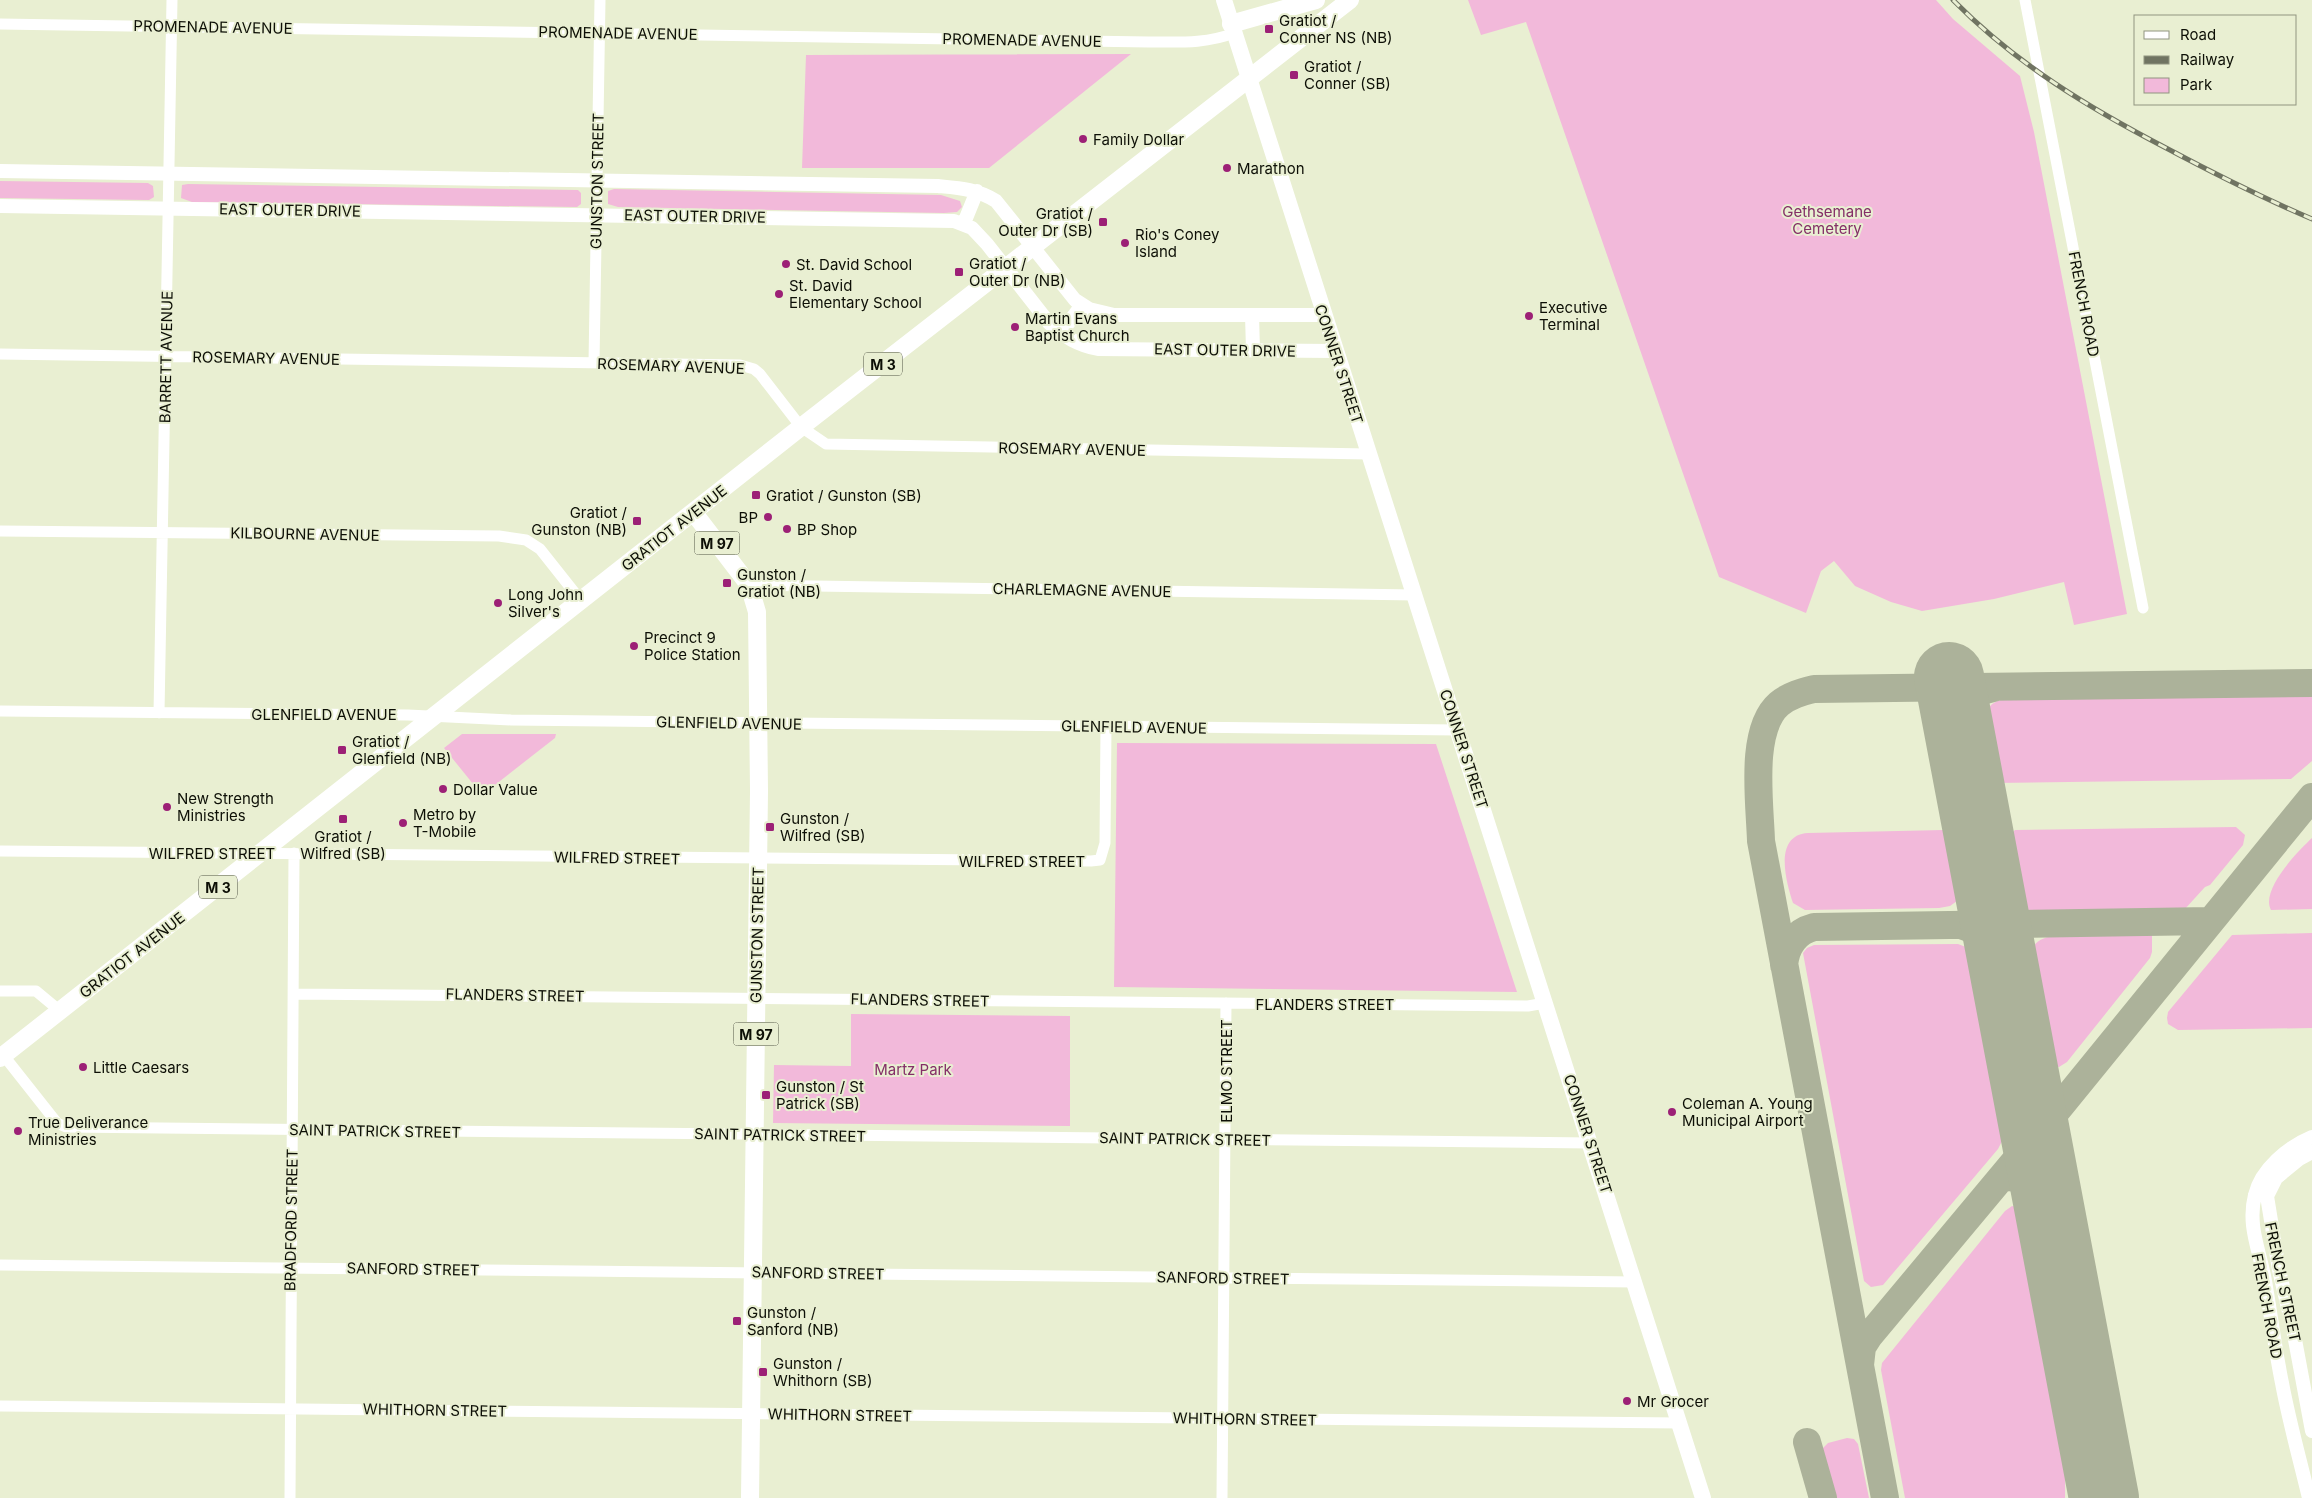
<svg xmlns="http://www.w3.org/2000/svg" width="2312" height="1498" font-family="Inter,sans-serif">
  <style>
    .green { fill: #f2b9da }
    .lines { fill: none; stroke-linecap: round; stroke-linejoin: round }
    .taxiway { stroke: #acb29a; stroke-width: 28 }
    .runway { stroke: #acb29a; stroke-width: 70 }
    .minor { stroke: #fff; stroke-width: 11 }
    .tertiary { stroke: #fff; stroke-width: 14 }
    .secondary { stroke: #fff; stroke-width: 16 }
    .primary { stroke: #fff; stroke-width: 18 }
    .rail-casing { stroke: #707462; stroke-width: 5 }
    .rail { stroke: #e9efd2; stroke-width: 3; stroke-dasharray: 9; stroke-linecap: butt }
    .poi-dot { fill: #9c2076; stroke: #e9efd2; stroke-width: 2 }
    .labels { text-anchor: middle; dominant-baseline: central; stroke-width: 4; stroke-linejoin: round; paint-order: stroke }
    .shield { fill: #e9efd2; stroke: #4f5243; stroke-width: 1 }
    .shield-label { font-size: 14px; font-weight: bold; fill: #0d0f06 }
    .poi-label { font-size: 15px; fill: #0d0f06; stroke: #e9efd2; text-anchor: start }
    .street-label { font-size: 15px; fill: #0d0f06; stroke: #e9efd2 }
    .park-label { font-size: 15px; fill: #842f67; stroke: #e9efd2 }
  </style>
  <rect width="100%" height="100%" fill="#e9efd2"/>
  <!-- green -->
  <path class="green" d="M1468,0h468l17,19 67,57 14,56 93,482 -53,11 -10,-43 -70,17 -72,12 -31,-9 -36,-16 -21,-25 -13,10 -15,42 -87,-36 -193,-555 -45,13z
    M1131,54l-142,114h-187l4,-113z
    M0,181l148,2 5,3 1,11 -5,3 -149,-2z
    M188,184l390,6 3,3v11l-4,3 -385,-5 -11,-4 1,-13z
    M614,189l327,6 19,6 2,6 -5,5 -13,1 -326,-6 -10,-3v-13z
    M2312,696v65l-21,18 -298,4c-5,-26 -26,-78 12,-84z
    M462,734h94l-1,4 -73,57 -38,-47z
    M1117,743l319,1 81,248 -403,-5z
    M2236,827l9,8 -2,10 -33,40 -5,2 -21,23 -149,3c-25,-6 -26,-51 -30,-73l10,-10z
    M1943,830l14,13 7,44 -7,14 -7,5 -11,2 -134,2 -12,-7c-7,-21 -20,-68 15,-70z
    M2312,838v71l-41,1c-11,-20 27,-59 41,-72z
    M2312,933v95l-134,2 -10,-6 -1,-6 1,-6 64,-77z
    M2152,935v17l-2,6 -83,104 -8,5 -8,-2 -5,-4 -17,-101c1,-15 10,-22 24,-24z
    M1958,944l13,5 7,12 30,157 -3,1 -1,18 -6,12 -115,136 -12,2 -7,-6 -61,-328 4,-5 7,-3z
    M851,1014l219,2v110l-297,-3 1,-58 77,1z
    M2012,1206l14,3c18,97 41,191 39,289h-160l-24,-128 1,-7 123,-152z
    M1847,1438l7,1 4,5 11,54h-35l-12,-41v-8l6,-6z"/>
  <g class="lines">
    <!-- taxiway -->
    <path class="taxiway" d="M1957,718c5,-19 17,-26 36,-30
      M1961,925c28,8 38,30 44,56
      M1784,965c2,-19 11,-33 30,-38l396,-6
      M2000,1179c7,-3 13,-2 20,0 26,5 28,29 33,51
      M1860,1365l2,-18 7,-11 167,-200 276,-339
      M1807,1442l16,56
      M2095,1453l2,45
      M1885,1498l-124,-657c-1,-37 -12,-111 18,-137 11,-9 23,-12 35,-15l498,-6"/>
    <!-- runway -->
    <path class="runway" d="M1949,677l155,821"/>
    <!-- minor -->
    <path class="minor" d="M2025,0l118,608
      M0,24l1149,18c29,0 57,2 85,-9
      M0,354l740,11 14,4 6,5 41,53 25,17 542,10
      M594,363l6,-363
      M0,531l499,5 27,4 14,9 42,53
      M749,585l666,10
      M0,711l408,4 103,5 947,10
      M159,713l13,-713
      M0,851l1091,10 9,-1 5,-17 1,-116
      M0,991h36l24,20
      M295,994l1233,12 17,-3
      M4,1056l53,67 9,4 1525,16
      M0,1265l1635,17
      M0,1406l1680,17
      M290,1498l4,-645
      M1222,1498l4,-495"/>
    <!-- tertiary -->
    <path class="tertiary" d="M0,171l938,15c21,2 39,3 58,15l79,99 14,9 25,6h210
      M0,206l954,15 18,7 15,16 62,79c15,14 29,22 49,26l237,2
      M964,223l13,-32
      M1252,315l1,35
      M1060,334l22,-29
      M2312,1152l-13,7 -23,19 -9,18 12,74 14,59 19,102
      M2309,1498c-9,-38 -20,-77 -27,-115 -7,-34 -11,-68 -17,-102 -5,-30 -18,-55 -10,-86 6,-26 33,-48 57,-58"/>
    <!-- secondary -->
    <path class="secondary" d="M1224,0l479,1498"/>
    <!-- primary -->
    <path class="primary" d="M1231,24l85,-24
      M694,513l55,72 8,27 2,179 -9,707
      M0,1058l801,-631 549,-427"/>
    <defs>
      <path id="rail" d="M1953,0c63,64 136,108 215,149 47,25 95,49 144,70"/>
    </defs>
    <!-- rail casing -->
    <use href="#rail" class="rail-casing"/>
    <!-- rail -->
    <use href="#rail" class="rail"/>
  </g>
  <!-- markers -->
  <g class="poi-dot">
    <rect x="1264" y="24" width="10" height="10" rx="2.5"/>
    <rect x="1289" y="70" width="10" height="10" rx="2.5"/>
    <circle cx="1083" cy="139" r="5"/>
    <circle cx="1227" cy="168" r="5"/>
    <rect x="1098" y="217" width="10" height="10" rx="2.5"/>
    <circle cx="1125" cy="243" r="5"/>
    <circle cx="786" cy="264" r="5"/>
    <rect x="954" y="267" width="10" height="10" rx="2.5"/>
    <circle cx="779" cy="294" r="5"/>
    <circle cx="1529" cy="316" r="5"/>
    <circle cx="1015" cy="327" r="5"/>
    <rect x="751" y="490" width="10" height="10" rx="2.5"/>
    <circle cx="768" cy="517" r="5"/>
    <rect x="632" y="516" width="10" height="10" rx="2.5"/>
    <circle cx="787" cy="529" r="5"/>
    <rect x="722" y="578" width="10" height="10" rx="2.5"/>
    <circle cx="498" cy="603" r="5"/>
    <circle cx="634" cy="646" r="5"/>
    <rect x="337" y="745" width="10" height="10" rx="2.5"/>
    <circle cx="443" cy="789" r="5"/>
    <circle cx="167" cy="807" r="5"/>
    <rect x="338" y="814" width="10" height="10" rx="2.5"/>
    <circle cx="403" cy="823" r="5"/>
    <rect x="765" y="822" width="10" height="10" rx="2.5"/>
    <circle cx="83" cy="1067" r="5"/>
    <rect x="761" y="1090" width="10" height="10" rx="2.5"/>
    <circle cx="1672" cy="1112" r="5"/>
    <circle cx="18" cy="1131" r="5"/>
    <rect x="732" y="1316" width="10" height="10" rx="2.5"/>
    <rect x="758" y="1367" width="10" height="10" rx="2.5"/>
    <circle cx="1627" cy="1401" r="5"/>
  </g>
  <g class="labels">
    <!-- shield labels -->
    <g class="shield">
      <rect x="864" y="352.5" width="38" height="23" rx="4"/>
      <rect x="694.5" y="531.5" width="45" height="23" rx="4"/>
      <rect x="199" y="875.5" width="38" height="23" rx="4"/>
      <rect x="733.5" y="1022.5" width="45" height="23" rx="4"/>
    </g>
    <g class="shield-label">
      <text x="883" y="364">M 3</text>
      <text x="717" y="543">M 97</text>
      <text x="218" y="887">M 3</text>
      <text x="756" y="1034">M 97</text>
    </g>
    <!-- poi labels -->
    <g class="poi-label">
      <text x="1279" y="20">Gratiot /<tspan x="1279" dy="17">Conner NS (NB)</tspan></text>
      <text x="1304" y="66">Gratiot /<tspan x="1304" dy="17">Conner (SB)</tspan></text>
      <text x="1093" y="139">Family Dollar</text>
      <text x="1237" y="168">Marathon</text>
      <text x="1093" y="213" text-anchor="end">Gratiot /<tspan x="1093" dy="17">Outer Dr (SB)</tspan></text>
      <text x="1135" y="234">Rio's Coney<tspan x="1135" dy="17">Island</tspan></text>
      <text x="969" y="263">Gratiot /<tspan x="969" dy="17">Outer Dr (NB)</tspan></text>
      <text x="796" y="264">St. David School</text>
      <text x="789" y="285">St. David<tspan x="789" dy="17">Elementary School</tspan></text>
      <text x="1539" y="307">Executive<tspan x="1539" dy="17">Terminal</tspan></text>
      <text x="1025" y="318">Martin Evans<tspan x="1025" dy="17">Baptist Church</tspan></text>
      <text x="766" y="495">Gratiot / Gunston (SB)</text>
      <text x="627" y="512" text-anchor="end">Gratiot /<tspan x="627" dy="17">Gunston (NB)</tspan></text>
      <text x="758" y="517" text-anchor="end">BP</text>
      <text x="797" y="529">BP Shop</text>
      <text x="737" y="574">Gunston /<tspan x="737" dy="17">Gratiot (NB)</tspan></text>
      <text x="508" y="594">Long John<tspan x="508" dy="17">Silver's</tspan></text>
      <text x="644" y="637">Precinct 9<tspan x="644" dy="17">Police Station</tspan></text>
      <text x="352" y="741">Gratiot /<tspan x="352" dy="17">Glenfield (NB)</tspan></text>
      <text x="453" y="789">Dollar Value</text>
      <text x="177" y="798">New Strength<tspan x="177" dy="17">Ministries</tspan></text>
      <text x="413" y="814">Metro by<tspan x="413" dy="17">T-Mobile</tspan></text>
      <text x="780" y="818">Gunston /<tspan x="780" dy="17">Wilfred (SB)</tspan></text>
      <text x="343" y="836" text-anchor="middle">Gratiot /<tspan x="343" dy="17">Wilfred (SB)</tspan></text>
      <text x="93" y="1067">Little Caesars</text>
      <text x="776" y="1086">Gunston / St<tspan x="776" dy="17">Patrick (SB)</tspan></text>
      <text x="1682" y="1103">Coleman A. Young<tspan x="1682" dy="17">Municipal Airport</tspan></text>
      <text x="28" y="1122">True Deliverance<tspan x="28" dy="17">Ministries</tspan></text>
      <text x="747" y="1312">Gunston /<tspan x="747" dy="17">Sanford (NB)</tspan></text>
      <text x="773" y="1363">Gunston /<tspan x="773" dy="17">Whithorn (SB)</tspan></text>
      <text x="1637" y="1401">Mr Grocer</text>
    </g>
    <!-- street labels -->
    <g class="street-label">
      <text transform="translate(213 27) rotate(1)">PROMENADE AVENUE</text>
      <text transform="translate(618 33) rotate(1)">PROMENADE AVENUE</text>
      <text transform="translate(1022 40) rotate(1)">PROMENADE AVENUE</text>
      <text transform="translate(597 181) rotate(-89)">GUNSTON STREET</text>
      <text transform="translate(290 210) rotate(1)">EAST OUTER DRIVE</text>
      <text transform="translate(695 216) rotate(1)">EAST OUTER DRIVE</text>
      <text transform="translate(2084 304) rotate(79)">FRENCH ROAD</text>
      <text transform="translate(1225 350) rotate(1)">EAST OUTER DRIVE</text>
      <text transform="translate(166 357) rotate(-89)">BARRETT AVENUE</text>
      <text transform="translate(266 358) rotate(1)">ROSEMARY AVENUE</text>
      <text transform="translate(1339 364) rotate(72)">CONNER STREET</text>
      <text transform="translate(671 366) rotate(2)">ROSEMARY AVENUE</text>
      <text transform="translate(1072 449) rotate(1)">ROSEMARY AVENUE</text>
      <text transform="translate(674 528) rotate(-38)">GRATIOT AVENUE</text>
      <text transform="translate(305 534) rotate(1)">KILBOURNE AVENUE</text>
      <text transform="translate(1082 590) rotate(1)">CHARLEMAGNE AVENUE</text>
      <text x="324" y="714">GLENFIELD AVENUE</text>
      <text transform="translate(729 723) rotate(1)">GLENFIELD AVENUE</text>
      <text transform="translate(1134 727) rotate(1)">GLENFIELD AVENUE</text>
      <text transform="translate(1464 749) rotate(72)">CONNER STREET</text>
      <text x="212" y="853">WILFRED STREET</text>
      <text transform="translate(617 858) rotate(1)">WILFRED STREET</text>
      <text x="1022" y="861">WILFRED STREET</text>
      <text transform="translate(757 935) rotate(-89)">GUNSTON STREET</text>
      <text transform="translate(132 955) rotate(-38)">GRATIOT AVENUE</text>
      <text transform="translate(515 995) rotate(1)">FLANDERS STREET</text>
      <text transform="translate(920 1000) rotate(1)">FLANDERS STREET</text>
      <text x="1325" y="1004">FLANDERS STREET</text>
      <text transform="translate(1226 1071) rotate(-90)">ELMO STREET</text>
      <text transform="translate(375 1131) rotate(1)">SAINT PATRICK STREET</text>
      <text transform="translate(1588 1134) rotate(72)">CONNER STREET</text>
      <text transform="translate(780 1135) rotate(1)">SAINT PATRICK STREET</text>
      <text transform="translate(1185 1139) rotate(1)">SAINT PATRICK STREET</text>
      <text transform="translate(291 1220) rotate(-89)">BRADFORD STREET</text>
      <text transform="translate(413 1269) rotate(1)">SANFORD STREET</text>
      <text transform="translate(818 1273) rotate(1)">SANFORD STREET</text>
      <text transform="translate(1223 1278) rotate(1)">SANFORD STREET</text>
      <text transform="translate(2283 1282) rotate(78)">FRENCH STREET</text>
      <text transform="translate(2267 1306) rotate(79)">FRENCH ROAD</text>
      <text transform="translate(435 1410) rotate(1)">WHITHORN STREET</text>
      <text transform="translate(840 1415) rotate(1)">WHITHORN STREET</text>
      <text transform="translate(1245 1419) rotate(1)">WHITHORN STREET</text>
    </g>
    <!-- park labels -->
    <g class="park-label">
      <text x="1827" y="211">Gethsemane<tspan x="1827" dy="17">Cemetery</tspan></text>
      <text x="913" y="1069">Martz Park</text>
    </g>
  </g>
  <!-- legend -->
  <rect x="2134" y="15" width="162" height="90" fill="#e9efd2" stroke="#919580"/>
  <rect x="2144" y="31" width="25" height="8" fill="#ffffff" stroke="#919580"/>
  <text x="2180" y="40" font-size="15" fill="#0d0f06">Road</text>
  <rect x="2144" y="56" width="25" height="8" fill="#707462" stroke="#919580"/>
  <text x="2180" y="65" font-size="15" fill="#0d0f06">Railway</text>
  <rect x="2144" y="78" width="25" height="15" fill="#f2b9da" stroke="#919580"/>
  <text x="2180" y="90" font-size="15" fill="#0d0f06">Park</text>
</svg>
